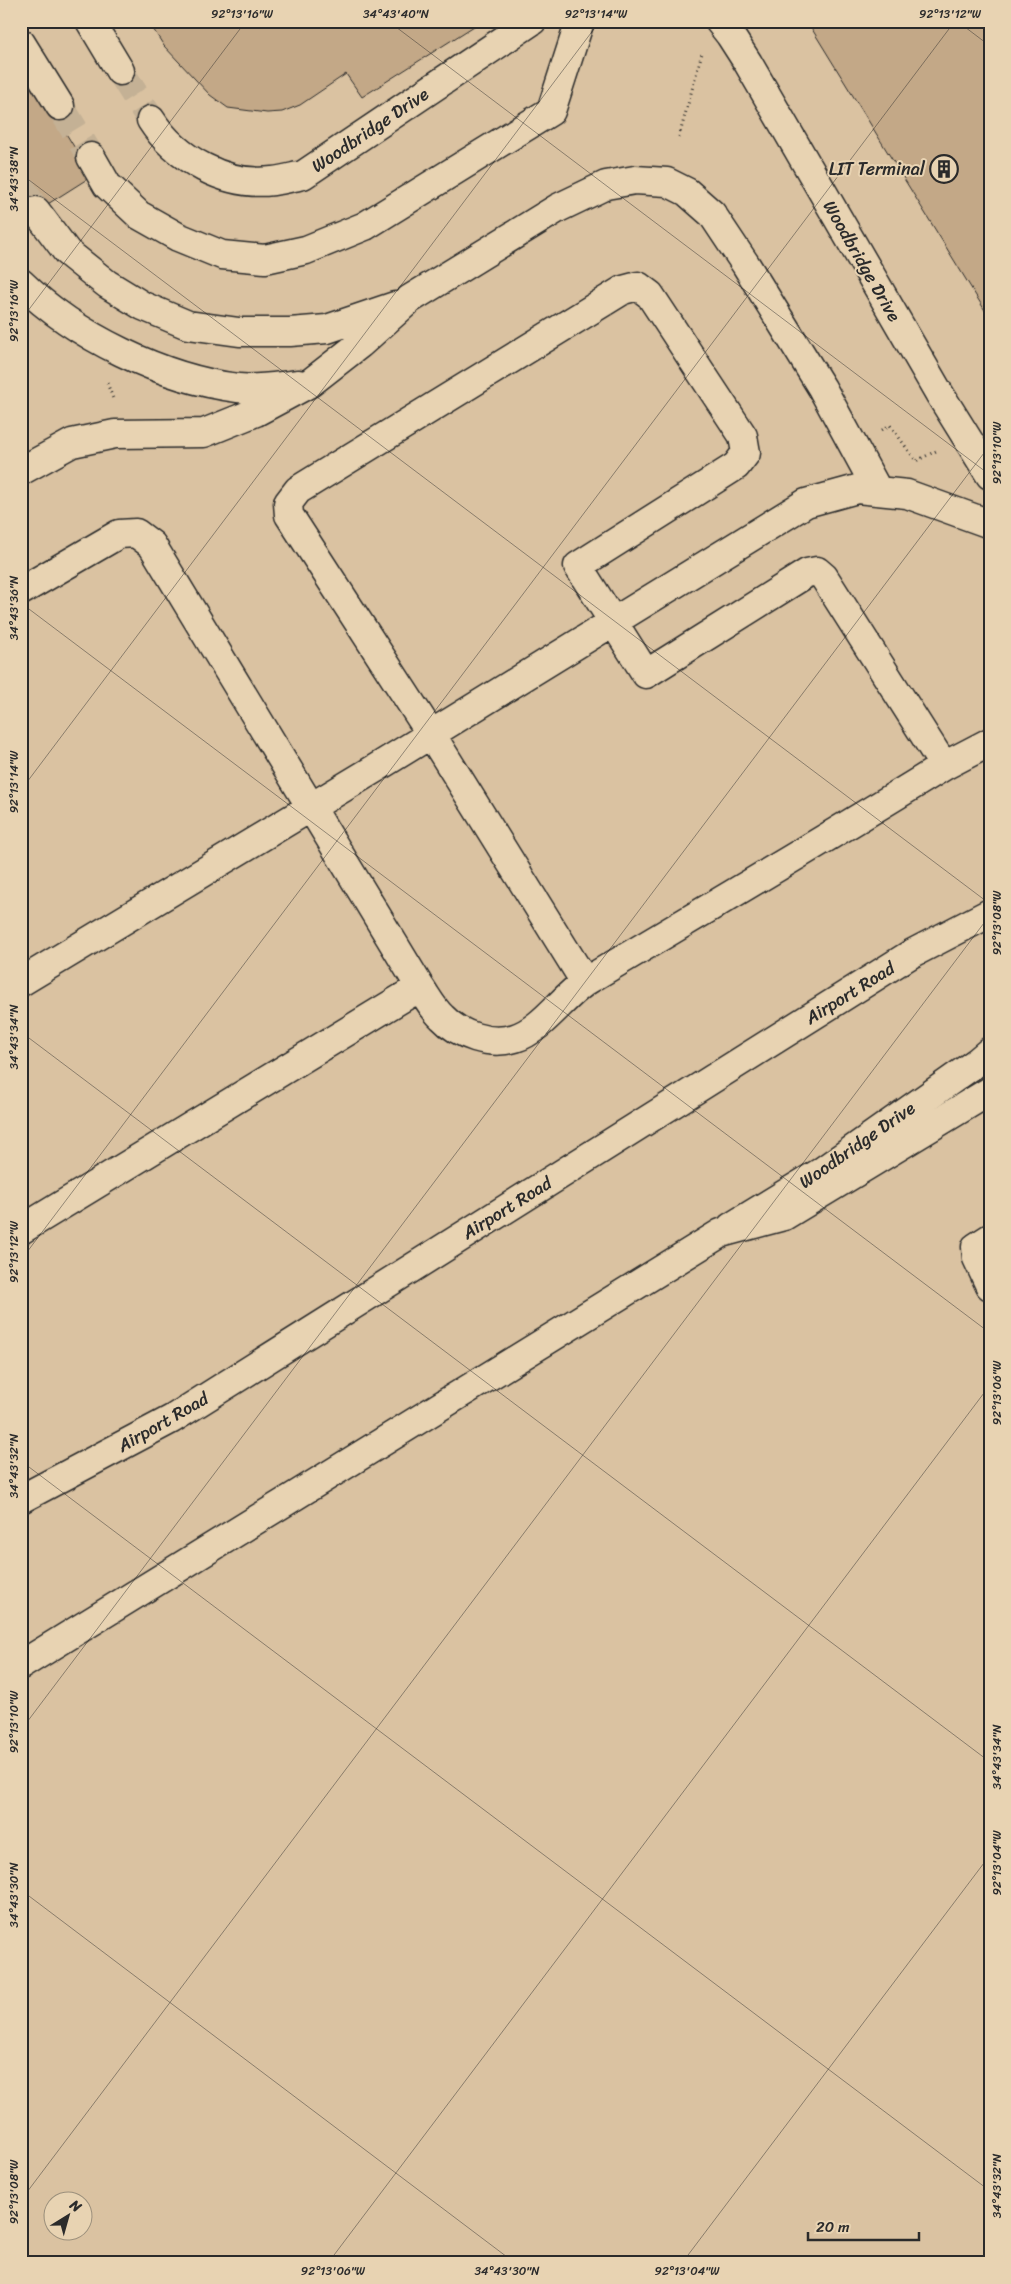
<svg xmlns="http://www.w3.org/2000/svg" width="1011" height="2284" font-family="Sriracha,sans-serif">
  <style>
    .built { fill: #dac2a1; fill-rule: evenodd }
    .building { fill: #c3a887; stroke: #2b2b2b }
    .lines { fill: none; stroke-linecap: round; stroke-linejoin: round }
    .minor-tunnel { stroke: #c4b195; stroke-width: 28; stroke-dasharray: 28 14; stroke-linecap: butt }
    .minor-casing { stroke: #2b2b2b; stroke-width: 31 }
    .major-casing { stroke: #2b2b2b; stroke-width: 31 }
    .path { stroke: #2b2b2b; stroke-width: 3; stroke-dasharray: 1 4; stroke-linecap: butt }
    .minor { stroke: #e8d3b2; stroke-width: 28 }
    .major { stroke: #e8d3b2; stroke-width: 28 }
    .ticks { fill: none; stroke: #2b2b2b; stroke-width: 1; stroke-opacity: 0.45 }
    .labels { text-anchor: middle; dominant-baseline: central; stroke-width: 4; stroke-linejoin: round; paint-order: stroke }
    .street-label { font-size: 18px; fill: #2b2b2b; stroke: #e8d3b2 }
    .poi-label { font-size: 18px; fill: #2b2b2b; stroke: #e8d3b2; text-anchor: end }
    .neatline { fill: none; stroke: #2b2b2b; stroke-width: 2 }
    .ticks-label { font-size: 12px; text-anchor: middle; fill: #2b2b2b }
  </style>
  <rect width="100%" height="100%" fill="#ead2af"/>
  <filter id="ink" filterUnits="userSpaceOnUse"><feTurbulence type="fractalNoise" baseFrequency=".02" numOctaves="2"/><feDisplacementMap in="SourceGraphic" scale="10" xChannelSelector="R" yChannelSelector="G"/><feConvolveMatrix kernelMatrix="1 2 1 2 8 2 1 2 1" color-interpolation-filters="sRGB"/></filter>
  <g filter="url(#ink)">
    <!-- built -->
    <path class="built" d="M21,21h969v2242h-969zM52,2202h30v30h-30z"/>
    <!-- building -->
    <path class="building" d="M148,21h334l-120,76 -16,-23 -46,31 -18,7 -15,1 -39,-5 -18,-13 -46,-49z
      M807,21h183l-1,296z
      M21,60l71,116 -71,45z"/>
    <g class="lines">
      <!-- minor-tunnel -->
      <path class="minor-tunnel" d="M120,71l31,49
        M60,106l31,51
        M21,187l15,24"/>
      <defs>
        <path id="minor" d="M90,21l30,50
          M719,21l11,14 18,28 191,330 51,82
          M21,43l39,63
          M151,120c25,39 75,67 122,61 10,-1 20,-4 30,-6l229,-154
          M91,157l16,28 32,30 39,22 44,18 43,4 41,-9 59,-24 186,-115 29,-90
          M36,211l31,41 40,32 36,22 45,19 51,7h51l37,-3 68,-23
          M21,283c54,53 142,96 217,105 19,2 41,-2 61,-4
          M21,471l51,-28 43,-9 89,-1 52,-21 54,-29 50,-39 50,-45 148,-91 48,-23 29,-5 32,2 20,10 25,22 34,51 76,123 56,103
          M21,591l98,-57 17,-1 16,12 268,442c7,10 13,22 22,30 17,18 48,29 73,21 27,-8 49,-43 73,-58 119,-71 238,-141 356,-214l46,-24
          M21,982l355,-214 430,-265 51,-14 50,5 83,30
          M585,982l-154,-248 -142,-219 -1,-12 10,-13 325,-200 15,-4 12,9 93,141 3,17 -10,13 -158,100 68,108 161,-101 10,-2 7,6 120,189
          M731,1227l90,-55 156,-110 13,-11
          M21,1230l399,-243
          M990,1238l-14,9 1,11 13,28"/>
        <path id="major" d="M21,1499l151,-80 739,-465 79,-41
          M21,1665l700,-432 63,-17 206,-125"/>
      </defs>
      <!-- minor casing -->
      <use href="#minor" class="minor-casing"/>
      <!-- major casing -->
      <use href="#major" class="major-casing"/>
      <!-- path -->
      <path class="path" d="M679,137l23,-84
        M107,383l7,18
        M882,430l8,-5 26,36 20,-10"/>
      <!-- minor -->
      <use href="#minor" class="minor"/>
      <!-- major -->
      <use href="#major" class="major"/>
    </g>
  </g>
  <!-- ticks -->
  <path class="ticks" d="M388,21l602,454M957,21l33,25M21,174l969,730M21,320l225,-299M21,603l969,730M21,790l579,-769M21,1032l969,730M21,1260l934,-1239M21,1461l969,730M21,1730l969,-1285M21,1890l494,373M21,2200l969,-1285M328,2263l662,-878M682,2263l308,-408"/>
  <!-- icons -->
  <defs>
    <symbol id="building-ring" viewBox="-11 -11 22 22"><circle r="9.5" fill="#e8d3b2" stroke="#2b2b2b" stroke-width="1.5"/><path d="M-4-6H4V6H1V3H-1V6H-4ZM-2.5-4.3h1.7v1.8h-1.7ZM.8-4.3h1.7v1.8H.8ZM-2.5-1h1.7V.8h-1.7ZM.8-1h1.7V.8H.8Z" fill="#2b2b2b"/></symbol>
  </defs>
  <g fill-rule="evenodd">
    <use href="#building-ring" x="928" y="153" width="32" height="32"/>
  </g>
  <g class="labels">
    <!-- street labels -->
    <g class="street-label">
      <text transform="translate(370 130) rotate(-34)">Woodbridge Drive</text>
      <text transform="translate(862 261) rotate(60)">Woodbridge Drive</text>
      <text transform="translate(850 993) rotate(-32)">Airport Road</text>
      <text transform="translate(857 1145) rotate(-35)">Woodbridge Drive</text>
      <text transform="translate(507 1208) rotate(-32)">Airport Road</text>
      <text transform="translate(163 1422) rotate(-30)">Airport Road</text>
    </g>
    <!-- poi labels -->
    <g class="poi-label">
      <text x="925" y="169">LIT Terminal</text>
    </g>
  </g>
  <!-- margin -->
  <rect width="1011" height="2284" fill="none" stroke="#e8d3b2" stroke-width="55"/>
  <!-- north arrow -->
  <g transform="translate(68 2216) rotate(37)"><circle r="24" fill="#e8d3b2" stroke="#9c907c"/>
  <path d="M0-4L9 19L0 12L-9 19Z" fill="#2b2b2b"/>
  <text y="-8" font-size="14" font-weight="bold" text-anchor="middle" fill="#2b2b2b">N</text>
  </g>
  <!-- scale -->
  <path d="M808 2232v8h111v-8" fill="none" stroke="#2b2b2b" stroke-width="2.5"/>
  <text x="816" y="2232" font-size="15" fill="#2b2b2b" stroke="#e8d3b2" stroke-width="4" paint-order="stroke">20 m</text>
  <rect x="28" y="28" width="956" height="2228" class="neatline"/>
  <g class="ticks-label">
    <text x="242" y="18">92°13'16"W</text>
    <text x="396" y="18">34°43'40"N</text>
    <text x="596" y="18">92°13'14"W</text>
    <text x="950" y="18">92°13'12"W</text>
    <text transform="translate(14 179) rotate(-90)" y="4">34°43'38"N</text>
    <text transform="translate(14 311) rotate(-90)" y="4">92°13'16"W</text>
    <text transform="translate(997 453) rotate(-90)" y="4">92°13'10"W</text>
    <text transform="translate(14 608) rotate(-90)" y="4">34°43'36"N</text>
    <text transform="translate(14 782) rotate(-90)" y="4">92°13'14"W</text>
    <text transform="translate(997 923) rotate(-90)" y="4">92°13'08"W</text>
    <text transform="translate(14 1037) rotate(-90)" y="4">34°43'34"N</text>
    <text transform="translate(14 1252) rotate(-90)" y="4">92°13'12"W</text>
    <text transform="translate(997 1393) rotate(-90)" y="4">92°13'06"W</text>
    <text transform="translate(14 1466) rotate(-90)" y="4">34°43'32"N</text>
    <text transform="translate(14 1722) rotate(-90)" y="4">92°13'10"W</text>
    <text transform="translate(997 1757) rotate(-90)" y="4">34°43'34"N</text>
    <text transform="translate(997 1863) rotate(-90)" y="4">92°13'04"W</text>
    <text transform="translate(14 1895) rotate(-90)" y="4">34°43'30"N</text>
    <text transform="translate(997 2186) rotate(-90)" y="4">34°43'32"N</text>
    <text transform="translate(14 2192) rotate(-90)" y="4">92°13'08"W</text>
    <text x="333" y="2275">92°13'06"W</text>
    <text x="507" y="2275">34°43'30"N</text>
    <text x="687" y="2275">92°13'04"W</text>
  </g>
</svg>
